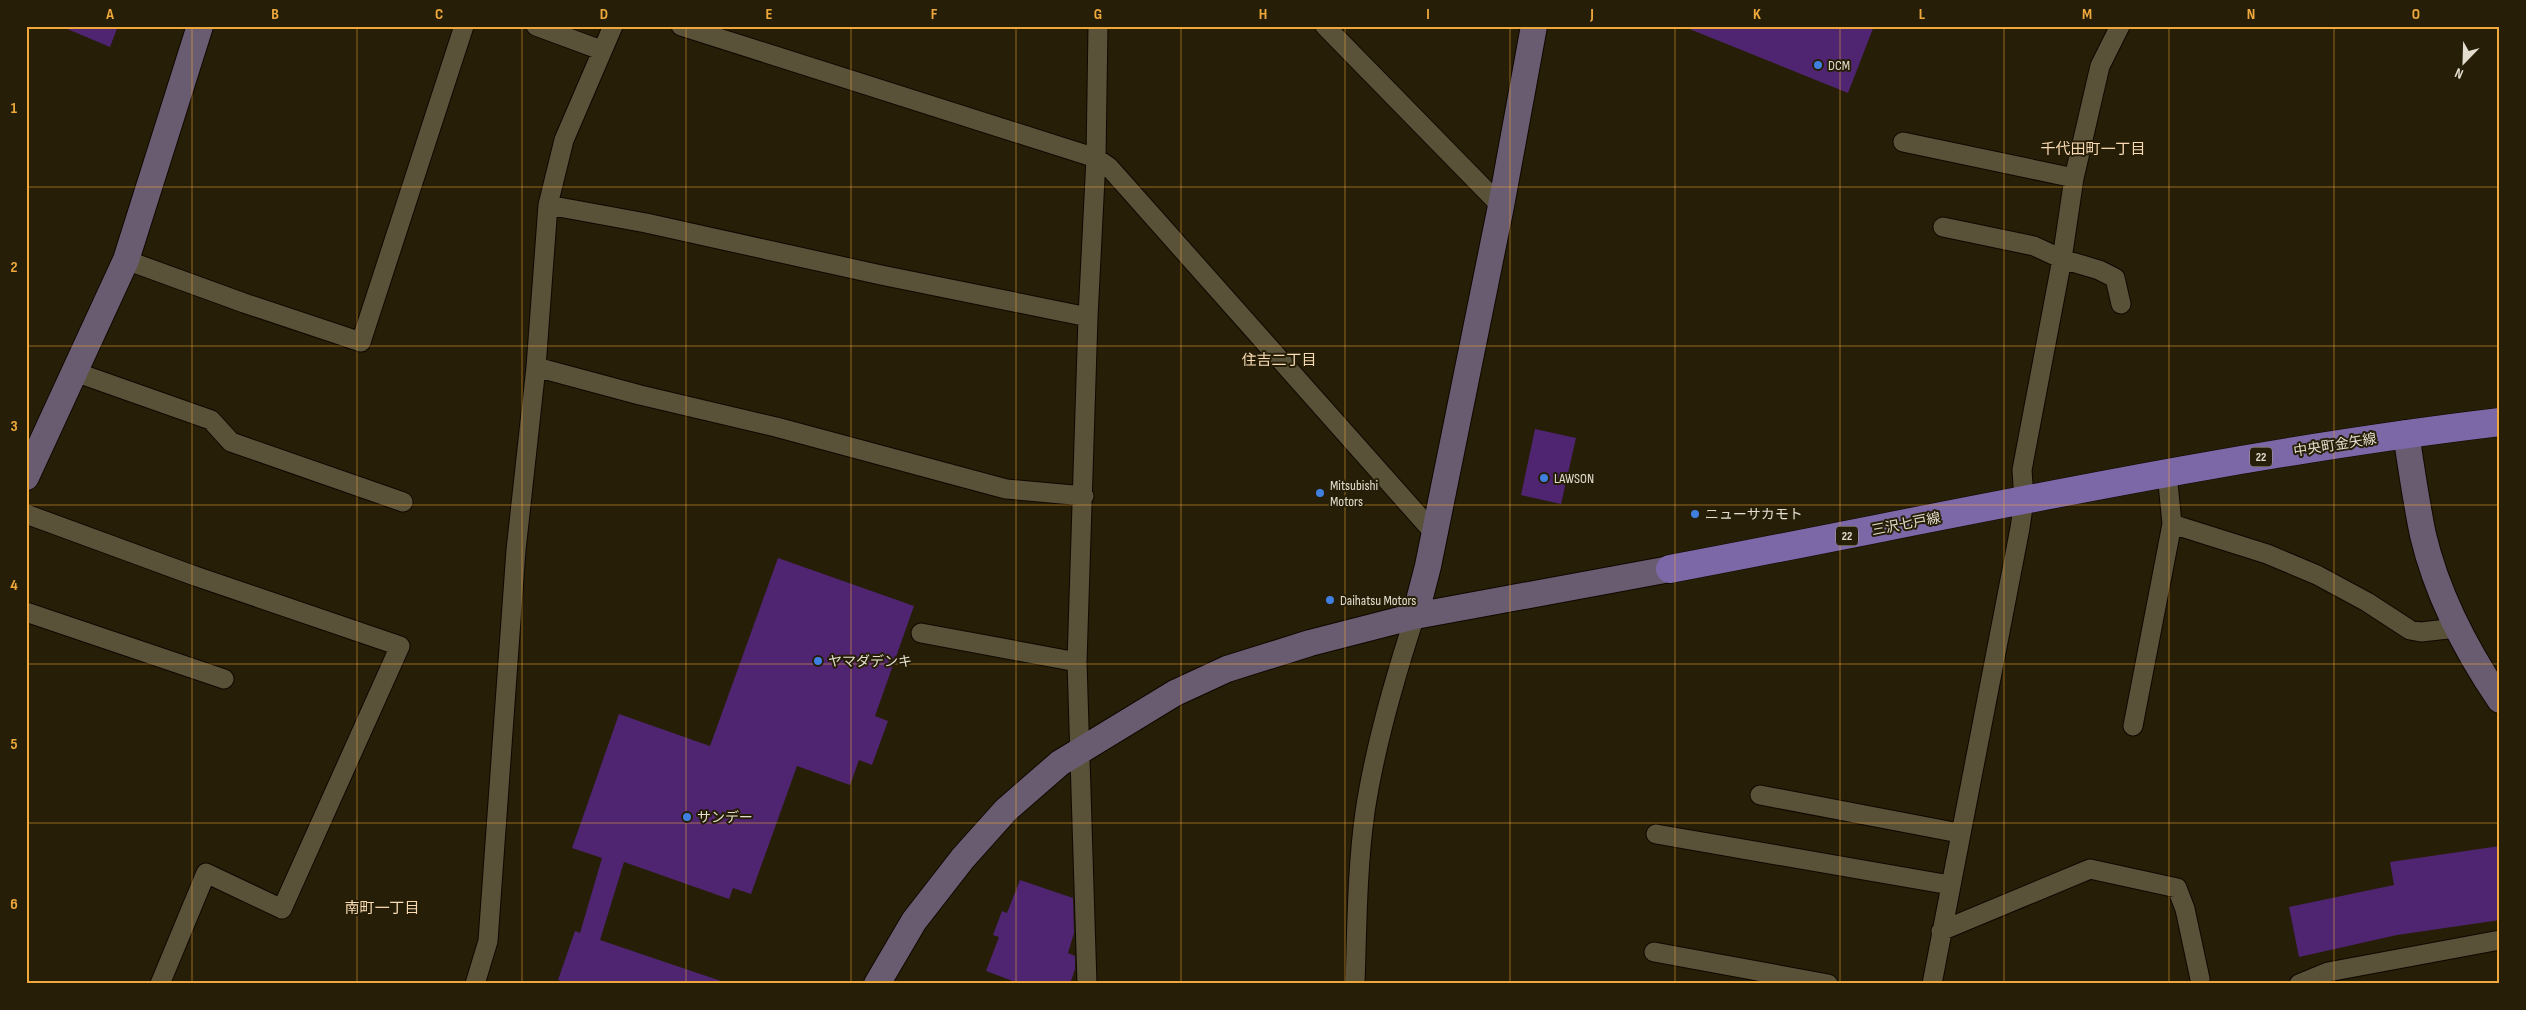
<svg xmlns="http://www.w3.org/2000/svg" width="2526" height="1010" font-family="'Sofia Sans Condensed','Noto Sans JP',sans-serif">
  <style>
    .building { fill: #4f2571 }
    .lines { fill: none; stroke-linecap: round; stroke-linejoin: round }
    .street-casing { stroke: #0f0800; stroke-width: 21 }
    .secondary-casing { stroke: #0f0800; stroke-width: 28 }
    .primary-casing { stroke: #0f0800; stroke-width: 29 }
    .street { stroke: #595138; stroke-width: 19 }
    .secondary { stroke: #6a5c70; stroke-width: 26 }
    .primary { stroke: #7c67a7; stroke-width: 28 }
    .grid { fill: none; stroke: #eea83c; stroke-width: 1; stroke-opacity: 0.55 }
    .shop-dot { fill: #3f7fe0; stroke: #261e06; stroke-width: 2 }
    .labels { text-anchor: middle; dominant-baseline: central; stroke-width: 4; stroke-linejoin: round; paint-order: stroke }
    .shield { fill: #261e06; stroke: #aaa492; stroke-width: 1 }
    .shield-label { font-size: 12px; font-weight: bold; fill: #e2ddce }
    .poi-label { font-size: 14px; fill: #e2ddce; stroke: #261e06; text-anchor: start }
    .street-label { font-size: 14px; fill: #e2ddce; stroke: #261e06 }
    .neighbourhood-label { font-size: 15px; fill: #f9dbb5; stroke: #261e06 }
    .neatline { fill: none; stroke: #eea83c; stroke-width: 2 }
    .grid-label { font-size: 16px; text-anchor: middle; font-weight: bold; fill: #eea83c }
  </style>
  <rect width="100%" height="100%" fill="#261e06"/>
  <!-- building -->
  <path class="building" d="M60,26h58l-8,21z
    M1682,26h192l-26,67z
    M1535,429l41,9 -15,66 -40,-9z
    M778,558l136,48 -39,110 13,5 -16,44 -13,-5 -9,25 -53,-19 -46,128 -18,-6 -4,11 -105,-37 -24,78 121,41 -1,3h-151l-11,-4 17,-49 5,2 22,-75 -30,-10 47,-134 91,32z
    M2500,846v74l-103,15 -98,22 -10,-50 105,-22 -4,-23z
    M1020,880l53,18 1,35 -6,20 7,3v13l-5,15h-49l-35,-13 13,-34 -6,-2 9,-24 5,2z"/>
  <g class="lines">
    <defs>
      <path id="street" d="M536,26l65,24
        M681,26l415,132 13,9 325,366
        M1325,26l176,180
        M1903,142l171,36
        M548,205l98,18 235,52 207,42
        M1943,227l91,19 28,13 37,11 16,8 6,26
        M126,260l118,43 117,39 103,-316
        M536,367l104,28 136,32 230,62 78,7
        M75,372l136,48 20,22 172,60
        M2167,473l5,51 95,30 50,21 50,27 43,28 11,2 36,-4
        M26,514l169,62 205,70 -118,263 -76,-36 -46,111
        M26,612l198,67
        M921,633l156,29
        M2133,726l39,-202
        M1760,795l199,38
        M1656,834l294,51
        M1941,931l149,-62 87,19 8,21 15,70
        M1654,952l174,32
        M475,984l13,-43 28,-391 20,-183 12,-162 16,-65 49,-114
        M1087,984l-10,-322 11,-345 8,-159 2,-132
        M1355,984c2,-57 2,-115 10,-172 10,-67 29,-132 50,-196
        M1932,984l88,-456 4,-28 -2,-30 40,-211 12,-81 26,-112 20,-40
        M2299,984l29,-12 172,-32"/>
      <path id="secondary" d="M2406,433c5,34 10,68 17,102 14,59 43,115 77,165
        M26,477l100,-217 74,-234
        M1415,616l255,-47
        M877,984l37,-63 49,-63 43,-48 54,-47 115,-70 52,-24 83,-26 105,-27 13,-50 73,-360 33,-180"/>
      <path id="primary" d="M1670,569c276,-52 551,-114 830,-147"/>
    </defs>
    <!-- street casing -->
    <use href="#street" class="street-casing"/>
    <!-- secondary casing -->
    <use href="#secondary" class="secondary-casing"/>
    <!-- primary casing -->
    <use href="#primary" class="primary-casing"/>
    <!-- street -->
    <use href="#street" class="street"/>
    <!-- secondary -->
    <use href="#secondary" class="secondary"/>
    <!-- primary -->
    <use href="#primary" class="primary"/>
  </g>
  <!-- grid -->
  <path class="grid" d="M192,26v958M357,26v958M522,26v958M686,26v958M851,26v958M1016,26v958M1181,26v958M1345,26v958M1510,26v958M1675,26v958M1840,26v958M2004,26v958M2169,26v958M2334,26v958M26,187h2474M26,346h2474M26,505h2474M26,664h2474M26,823h2474"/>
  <!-- markers -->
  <g class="shop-dot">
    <circle cx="1818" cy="65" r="5"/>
    <circle cx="1544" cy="478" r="5"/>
    <circle cx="1320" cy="493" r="5"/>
    <circle cx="1695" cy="514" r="5"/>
    <circle cx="1330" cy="600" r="5"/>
    <circle cx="818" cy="661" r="5"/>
    <circle cx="687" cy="817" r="5"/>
  </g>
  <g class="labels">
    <!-- shield labels -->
    <g class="shield">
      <rect x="2250" y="447.5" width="22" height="19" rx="4"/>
      <rect x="1836" y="526.5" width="22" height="19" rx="4"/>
    </g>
    <g class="shield-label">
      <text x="2261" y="457">22</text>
      <text x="1847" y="536">22</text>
    </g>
    <!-- poi labels -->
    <g class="poi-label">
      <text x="1828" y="65">DCM</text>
      <text x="1554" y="478">LAWSON</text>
      <text x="1330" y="485">Mitsubishi<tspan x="1330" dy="16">Motors</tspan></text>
      <text x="1705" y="514">ニューサカモト</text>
      <text x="1340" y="600">Daihatsu Motors</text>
      <text x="828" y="661">ヤマダデンキ</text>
      <text x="697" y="817">サンデー</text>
    </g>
    <!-- street labels -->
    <g class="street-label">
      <text transform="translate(2335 445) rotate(-9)">中央町金矢線</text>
      <text transform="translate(1906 524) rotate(-11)">三沢七戸線</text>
    </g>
    <!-- neighbourhood labels -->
    <g class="neighbourhood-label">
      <text x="2093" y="149">千代田町一丁目</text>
      <text x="1279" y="360">住吉二丁目</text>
      <text x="382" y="908">南町一丁目</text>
    </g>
  </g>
  <!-- border -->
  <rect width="2526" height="1010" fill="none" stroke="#261e06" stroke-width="55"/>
  <!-- north arrow -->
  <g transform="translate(2464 62) rotate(203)" stroke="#261e06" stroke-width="4" paint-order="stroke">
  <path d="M0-4L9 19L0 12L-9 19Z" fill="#e2ddce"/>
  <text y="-8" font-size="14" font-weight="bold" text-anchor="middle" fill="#e2ddce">N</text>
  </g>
  <rect x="28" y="28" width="2470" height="954" class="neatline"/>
  <g class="grid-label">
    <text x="110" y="19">A</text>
    <text x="275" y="19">B</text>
    <text x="439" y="19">C</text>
    <text x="604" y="19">D</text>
    <text x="769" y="19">E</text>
    <text x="934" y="19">F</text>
    <text x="1098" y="19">G</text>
    <text x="1263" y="19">H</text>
    <text x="1428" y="19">I</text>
    <text x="1592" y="19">J</text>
    <text x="1757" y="19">K</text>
    <text x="1922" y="19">L</text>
    <text x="2087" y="19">M</text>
    <text x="2251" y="19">N</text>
    <text x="2416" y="19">O</text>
    <text x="14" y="113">1</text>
    <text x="14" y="272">2</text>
    <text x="14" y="431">3</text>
    <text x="14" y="590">4</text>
    <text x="14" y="749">5</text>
    <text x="14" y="909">6</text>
  </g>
</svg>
